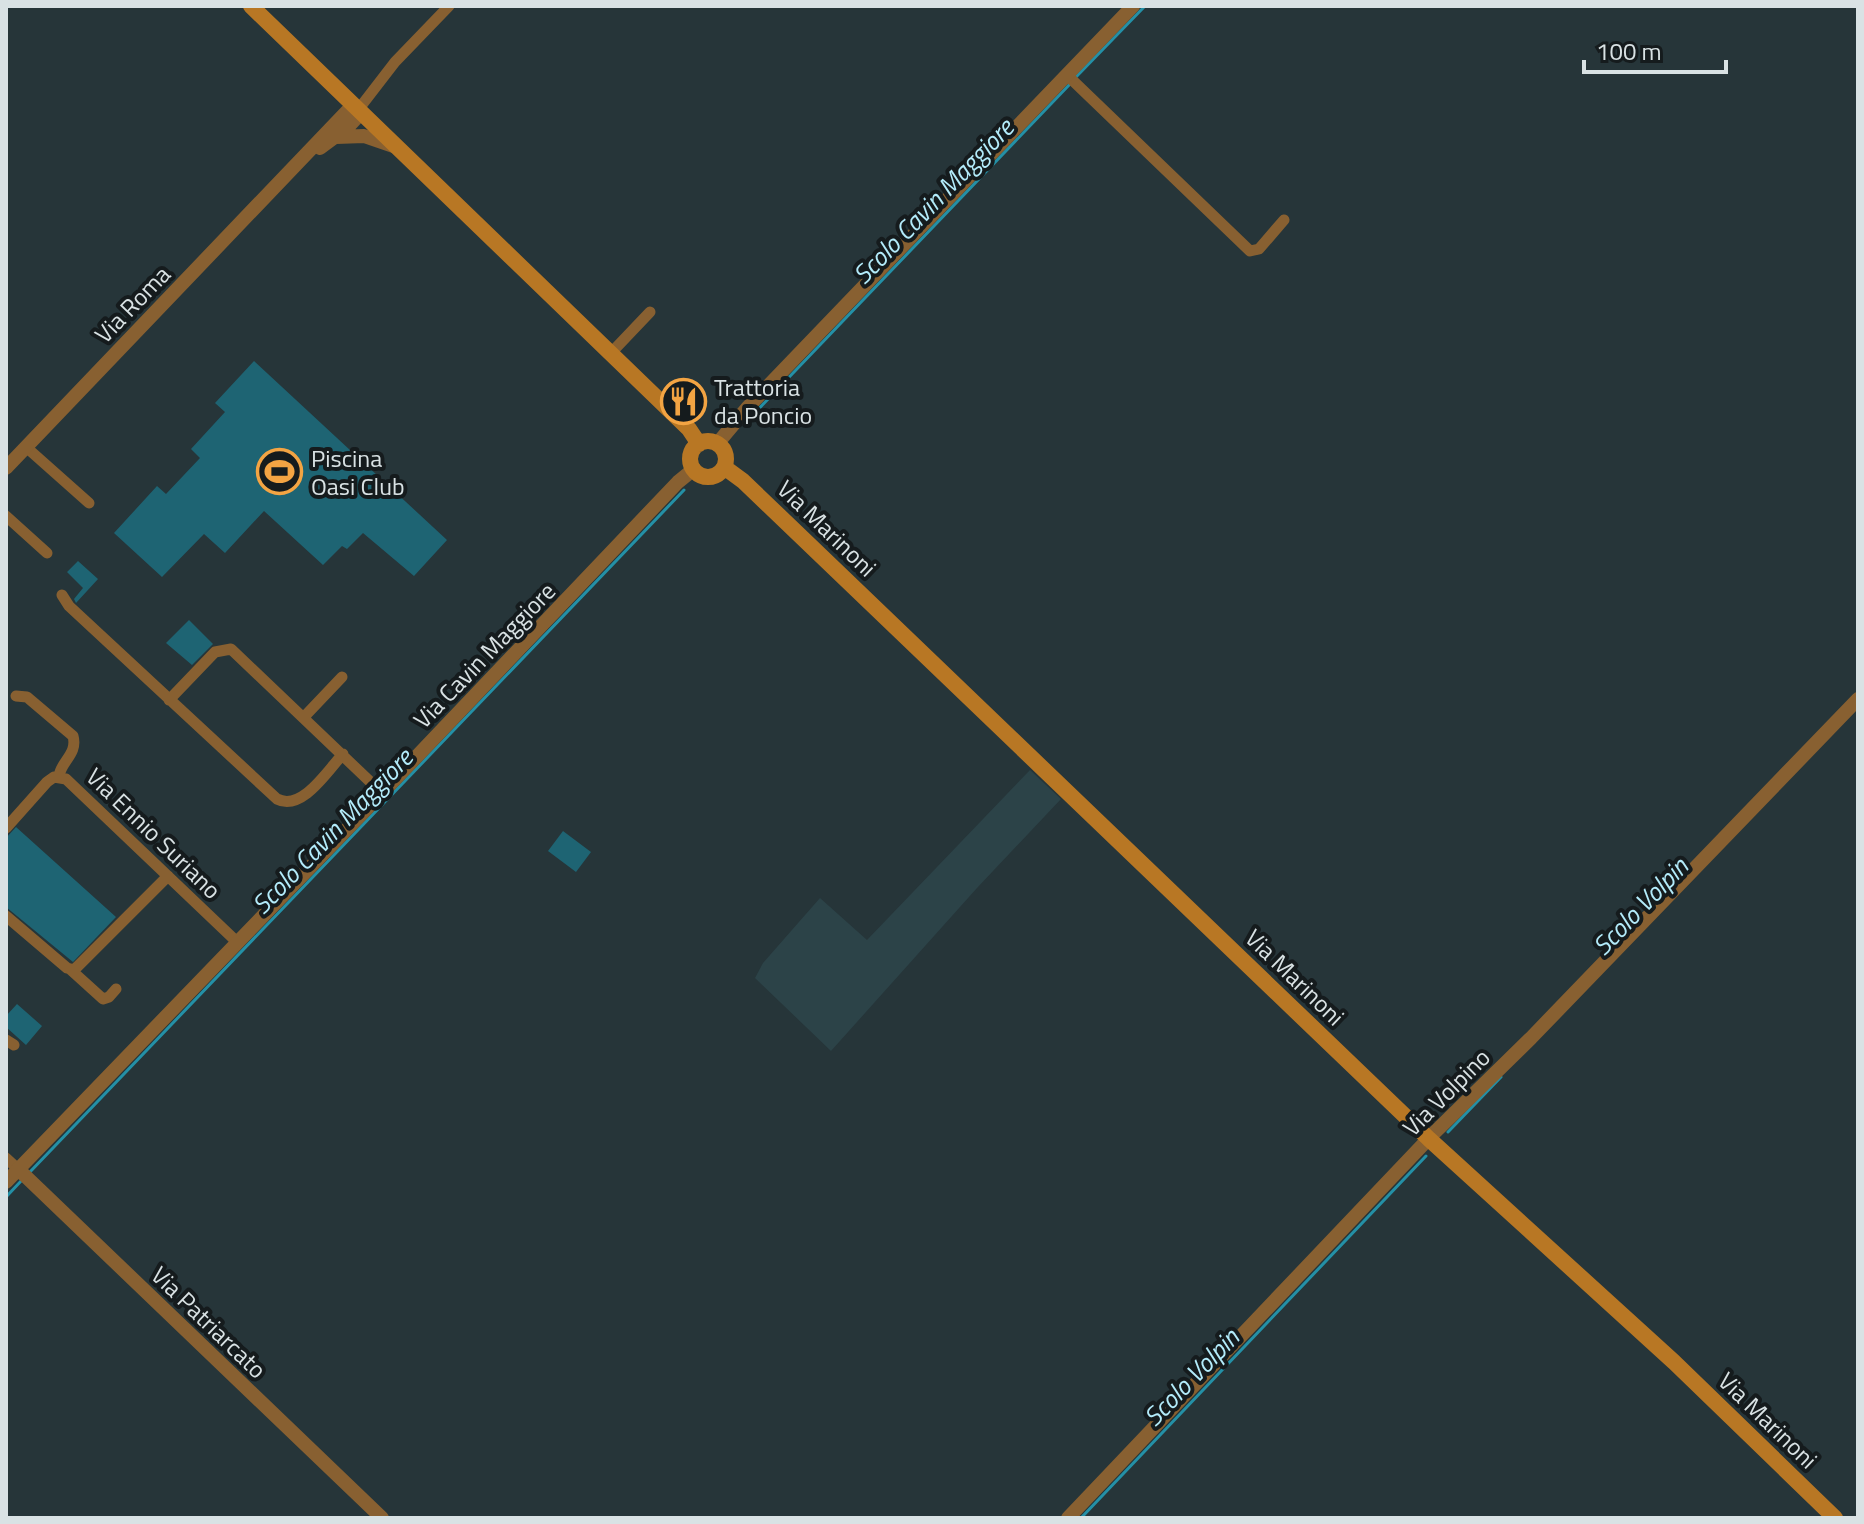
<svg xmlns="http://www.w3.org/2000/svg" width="1864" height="1524" font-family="'Titillium Web',sans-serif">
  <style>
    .built { fill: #2c4348 }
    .green { fill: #1e6473 }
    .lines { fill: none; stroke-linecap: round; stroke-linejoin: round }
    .stream { stroke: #2490a6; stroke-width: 3 }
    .minor { stroke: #886031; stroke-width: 11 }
    .tertiary { stroke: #886031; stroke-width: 14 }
    .secondary { stroke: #b87724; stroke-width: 16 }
    .labels { text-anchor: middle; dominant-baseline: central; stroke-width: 8; stroke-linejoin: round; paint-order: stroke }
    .street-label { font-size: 24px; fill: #d9e2e4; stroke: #151b1d }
    .poi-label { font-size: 24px; fill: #d9e2e4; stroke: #151b1d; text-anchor: start }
    .water-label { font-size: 26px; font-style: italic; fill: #b3ebfa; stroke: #151b1d }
  </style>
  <rect width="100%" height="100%" fill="#263539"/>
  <!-- built -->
  <path class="built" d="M1030,770l31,29 -84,89 -146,163 -76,-73 8,-15 57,-65 47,42z"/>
  <!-- green -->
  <path class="green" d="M254,361l193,179 -33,36 -51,-43 -16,16 -5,-3 -19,19 -59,-54 -39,42 -21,-19 -42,43 -48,-44 43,-47 9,8 34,-36 -9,-9 34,-37 -10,-9z
    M78,561l20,18 -22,24 -2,-4 9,-11 -16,-16z
    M189,620l24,24 -21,21 -26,-22z
    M16,827l100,90 -43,45 -67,-55v-69z
    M563,831l28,21 -15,20 -28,-21z
    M17,1004l25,22 -16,19 -20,-18v-11z"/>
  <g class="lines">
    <!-- stream -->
    <path class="stream" d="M1075,78l70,-72
      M747,421l323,-337
      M1448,1132l53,-55
      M28,1174l656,-684
      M6,1197l16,-17
      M1081,1518l345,-362"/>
    <!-- minor -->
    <path class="minor" d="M1067,75l183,176 9,-2 25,-29
      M358,110l37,-48 54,-56
      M611,353l39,-41
      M26,447l63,56
      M6,516l41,37
      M62,595l7,11 208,193c25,13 51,-29 66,-45
      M16,696l11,1 46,39c5,18 -12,25 -14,40
      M169,700l46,-48 16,-3 151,144
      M304,717l38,-40
      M6,828l41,-46 7,-5 12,2 171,163
      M6,916l61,52 7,2 94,-94
      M71,970l32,29 6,-2 7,-8
      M6,1040l8,5
      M6,1158l12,11"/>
    <!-- tertiary -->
    <path class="tertiary" d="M336,137l28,-1 29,10
      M320,148l27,-20 14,-15
      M717,444l31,-37 385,-401
      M6,468l347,-363
      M18,1169l364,349
      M6,1182l376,-389 296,-311 16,-13
      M1068,1518l365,-384 98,-96 327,-339"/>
    <!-- secondary -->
    <path class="secondary" d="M251,6l438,423 10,15
      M690 459a18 18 0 1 1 36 0a18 18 0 1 1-36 0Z
      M724,467l19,14 686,658 245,223 161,156"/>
  </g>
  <!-- icons -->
  <defs>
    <symbol id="restaurant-ring" viewBox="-11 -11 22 22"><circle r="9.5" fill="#151b1d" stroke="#f3a443" stroke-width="1.5"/><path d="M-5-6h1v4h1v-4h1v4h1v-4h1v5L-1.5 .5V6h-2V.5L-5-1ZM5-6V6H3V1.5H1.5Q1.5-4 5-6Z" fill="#f3a443"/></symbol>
    <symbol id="stadium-ring" viewBox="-11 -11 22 22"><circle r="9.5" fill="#151b1d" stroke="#f3a443" stroke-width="1.5"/><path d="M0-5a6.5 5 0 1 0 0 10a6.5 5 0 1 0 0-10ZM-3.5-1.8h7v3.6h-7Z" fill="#f3a443"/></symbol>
  </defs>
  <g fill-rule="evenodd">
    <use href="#restaurant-ring" x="658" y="376" width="51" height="51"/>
    <use href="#stadium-ring" x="254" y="446" width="51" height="51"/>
  </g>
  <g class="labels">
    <!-- street labels -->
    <g class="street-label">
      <text transform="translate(132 304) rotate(-46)">Via Roma</text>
      <text transform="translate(827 528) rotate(44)">Via Marinoni</text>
      <text transform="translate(484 655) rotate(-46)">Via Cavin Maggiore</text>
      <text transform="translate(154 833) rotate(44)">Via Ennio Suriano</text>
      <text transform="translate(1295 977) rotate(44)">Via Marinoni</text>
      <text transform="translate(1446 1092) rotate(-45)">Via Volpino</text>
      <text transform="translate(209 1322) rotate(44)">Via Patriarcato</text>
      <text transform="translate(1768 1420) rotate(44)">Via Marinoni</text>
    </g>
    <!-- poi labels -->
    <g class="poi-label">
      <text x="714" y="387">Trattoria<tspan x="714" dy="28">da Poncio</tspan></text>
      <text x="311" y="458">Piscina<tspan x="311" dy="28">Oasi Club</tspan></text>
    </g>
    <!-- water labels -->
    <g class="water-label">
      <text transform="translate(933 201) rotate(-46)">Scolo Cavin Maggiore</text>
      <text transform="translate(332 831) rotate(-46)">Scolo Cavin Maggiore</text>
      <text transform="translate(1640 906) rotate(-46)">Scolo Volpin</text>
      <text transform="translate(1191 1377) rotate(-46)">Scolo Volpin</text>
    </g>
  </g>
  <!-- border -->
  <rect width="1864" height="1524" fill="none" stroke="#d9e2e4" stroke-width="16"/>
  <!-- scale -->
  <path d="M1584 60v12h142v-12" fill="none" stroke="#d9e2e4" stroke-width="4"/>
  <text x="1596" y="60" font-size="24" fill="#d9e2e4" stroke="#151b1d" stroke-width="6" paint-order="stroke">100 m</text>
</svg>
